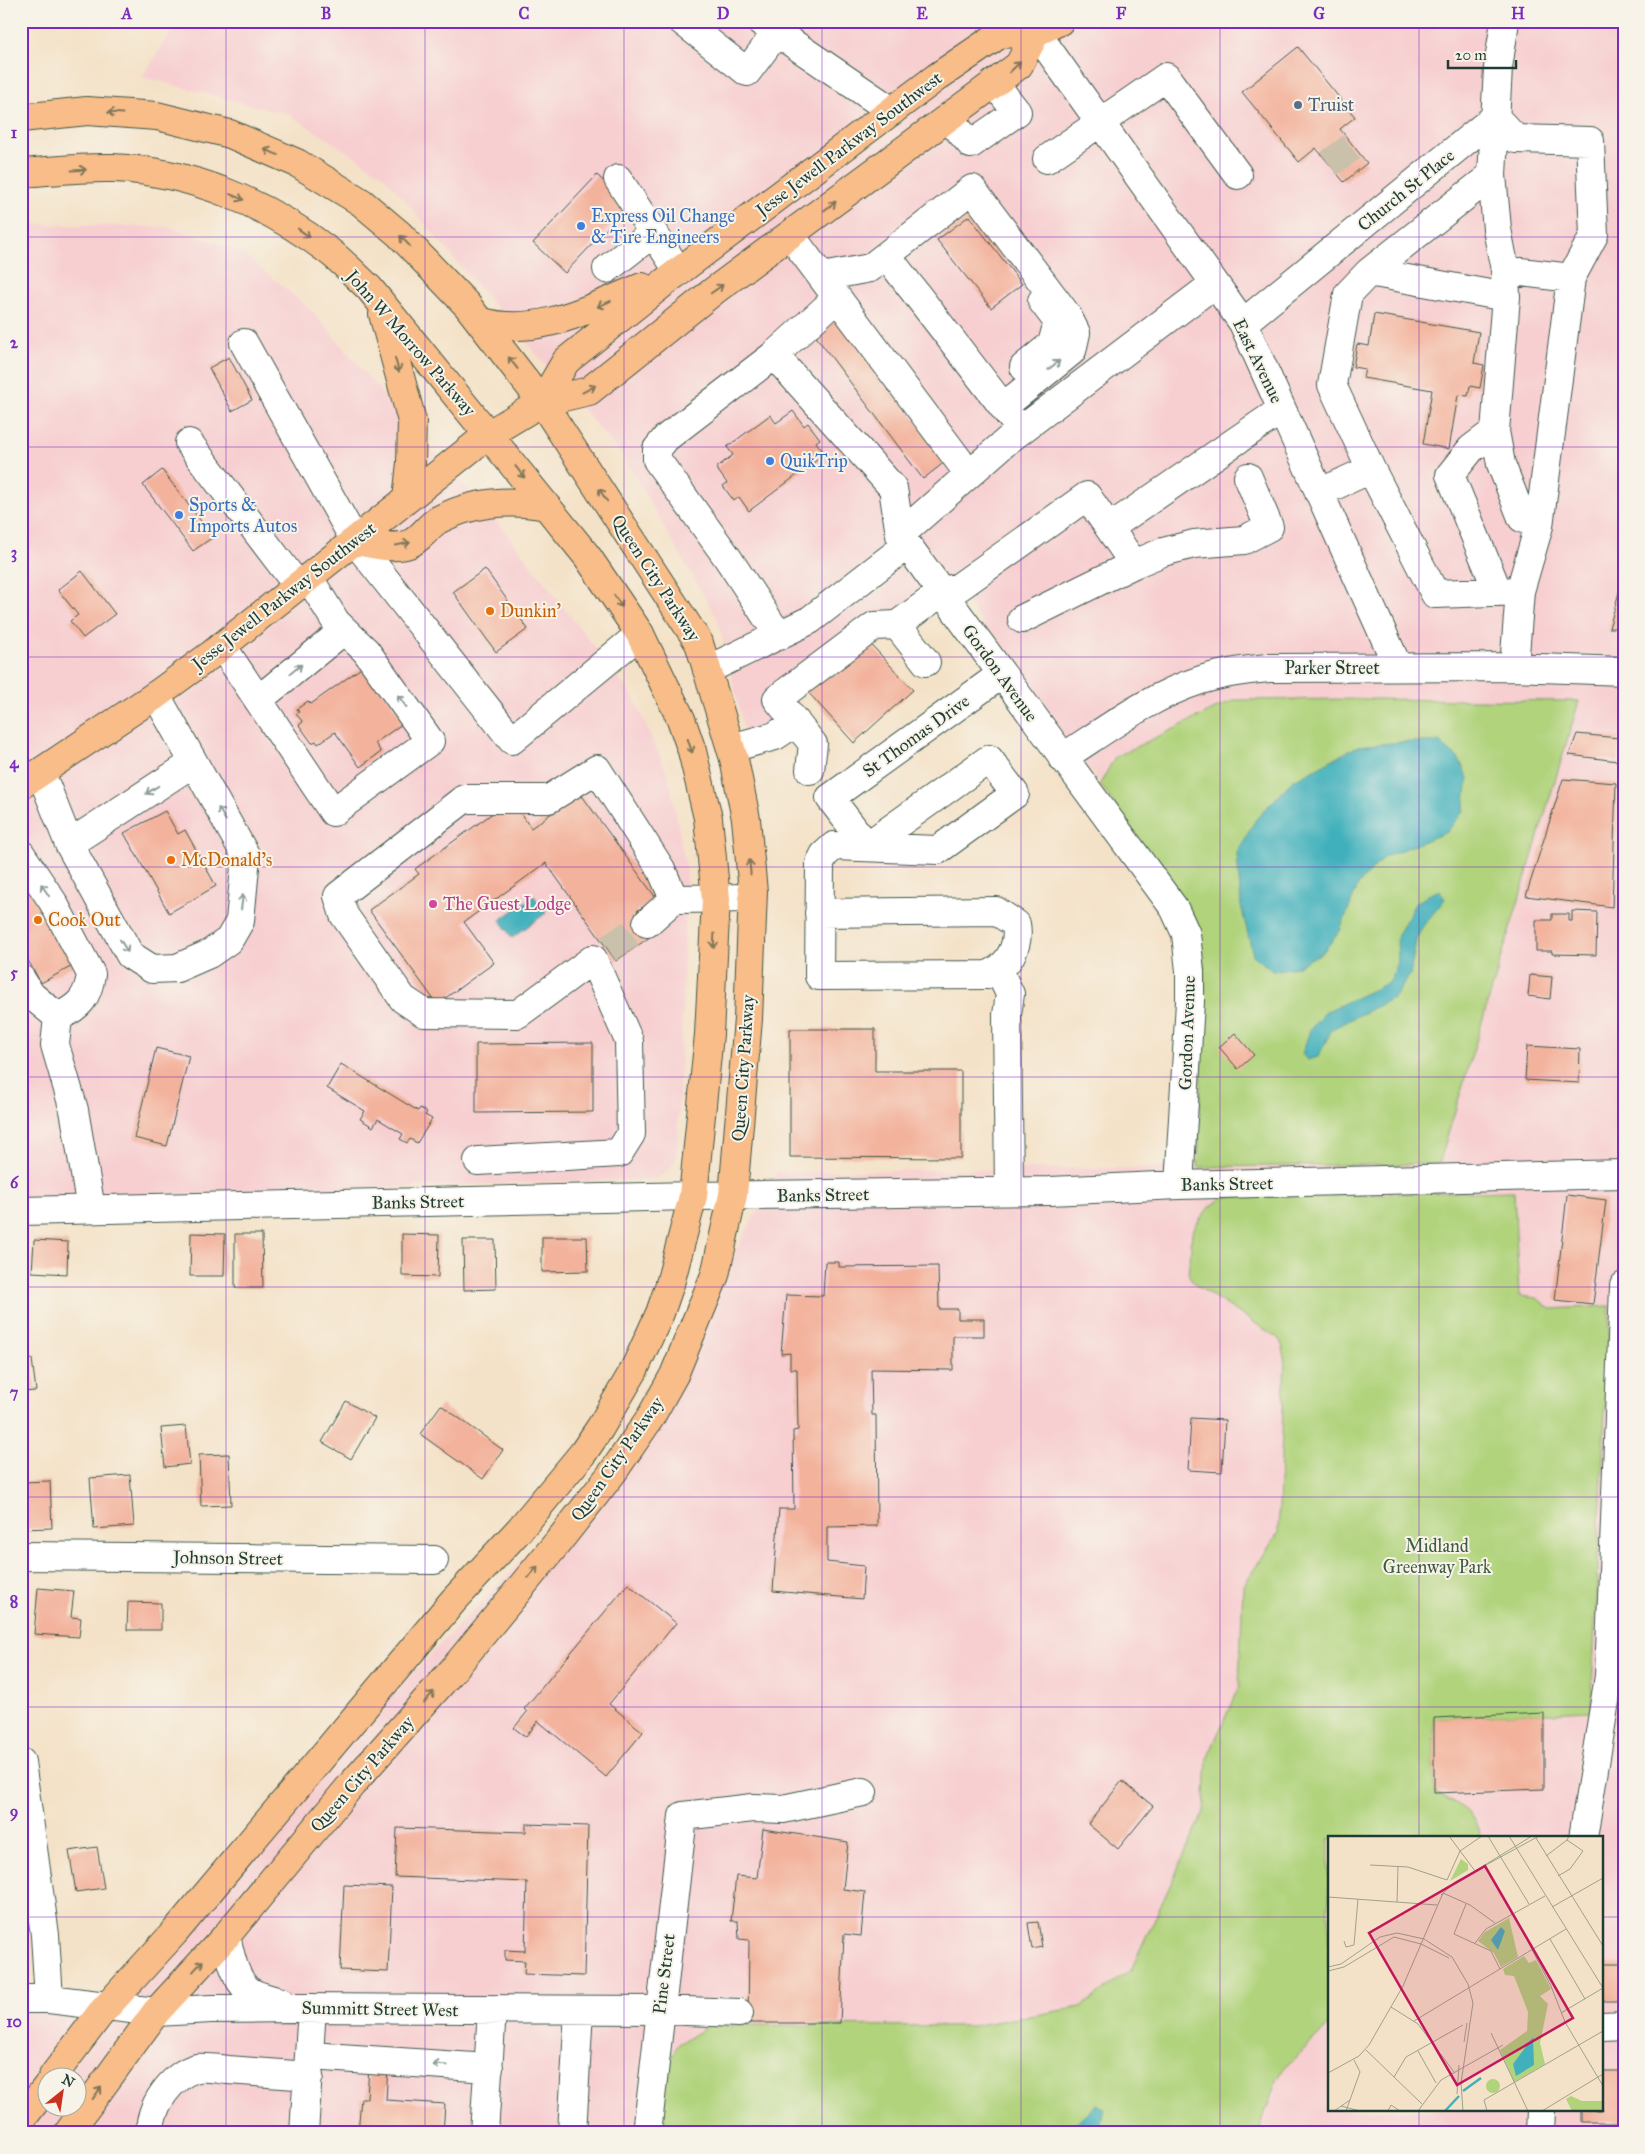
<svg xmlns="http://www.w3.org/2000/svg" width="1645" height="2154" font-family="'IM FELL Great Primer',serif">
  <style>
    .built { fill: #f7cfd1; fill-rule: evenodd }
    .green { fill: #b0d37c; stroke: #688858 }
    .water { fill: #41b0bc; stroke: #307678 }
    .building { fill: #f3b29c }
    .lines { fill: none; stroke-linecap: round; stroke-linejoin: round }
    .minor-tunnel { stroke: #c9c1aa; stroke-width: 28; stroke-dasharray: 28 14; stroke-linecap: butt }
    .minor-casing { stroke: #3f564a; stroke-width: 30 }
    .major-casing { stroke: #3f564a; stroke-width: 30 }
    .minor { stroke: #fff; stroke-width: 28 }
    .major { stroke: #f8bd88; stroke-width: 28 }
    .oneway { stroke: #81775a }
    .oneway2 { stroke: #8f9e9a }
    .grid { fill: none; stroke: #7b2cbf; stroke-width: 1; stroke-opacity: 0.55 }
    .service-dot { fill: #5c6f8a; stroke: #f7f3e8; stroke-width: 2 }
    .shop-dot { fill: #3f7fe0; stroke: #f7f3e8; stroke-width: 2 }
    .food-dot { fill: #e8710a; stroke: #f7f3e8; stroke-width: 2 }
    .hotel-dot { fill: #d1479c; stroke: #f7f3e8; stroke-width: 2 }
    .labels { text-anchor: middle; dominant-baseline: central; stroke-width: 4; stroke-linejoin: round; paint-order: stroke }
    .service-label { font-size: 18px; fill: #4e5e75; stroke: #f7f3e8; text-anchor: start }
    .street-label { font-size: 18px; fill: #1f3d34; stroke: #f7f3e8 }
    .shop-label { font-size: 18px; fill: #366cbe; stroke: #f7f3e8; text-anchor: start }
    .food-label { font-size: 18px; fill: #c56008; stroke: #f7f3e8; text-anchor: start }
    .hotel-label { font-size: 18px; fill: #b23c85; stroke: #f7f3e8; text-anchor: start }
    .park-label { font-size: 18px; fill: #3c5b42; stroke: #f7f3e8 }
    .inset-river { fill: none; stroke: #41b0bc; stroke-width: 2.5 }
    .inset-road { fill: none; stroke: #9fa08d; stroke-width: 1 }
    .view { fill: #c2185b; fill-opacity: 0.15; stroke: #c2185b; stroke-width: 2.5 }
    .inset-edge { fill: none; stroke: #1f3d34; stroke-width: 2.5 }
    .neatline { fill: none; stroke: #7b2cbf; stroke-width: 2 }
    .grid-label { font-size: 16px; text-anchor: middle; font-weight: bold; fill: #7b2cbf }
  </style>
  <rect width="100%" height="100%" fill="#f7f3e8"/>
  <filter id="ink" filterUnits="userSpaceOnUse"><feTurbulence type="fractalNoise" baseFrequency=".02" numOctaves="2"/><feDisplacementMap in="SourceGraphic" scale="10" xChannelSelector="R" yChannelSelector="G"/><feConvolveMatrix kernelMatrix="1 2 1 2 8 2 1 2 1" color-interpolation-filters="sRGB"/></filter>
  <filter id="wash" filterUnits="userSpaceOnUse"><feTurbulence type="fractalNoise" baseFrequency=".0096" numOctaves="4" result="noise"/><feDisplacementMap in="SourceGraphic" scale="20" xChannelSelector="R" yChannelSelector="G"/><feGaussianBlur stdDeviation="1.12" result="paint"/><feColorMatrix in="noise" values="0 0 0 0 0 0 0 0 0 0 0 0 0 0 0 0 0 1.4 0 .05"/><feComposite in="paint" operator="in"/></filter>
  <g filter="url(#wash)">
    <rect width="100%" height="100%" fill="#f4e2c8"/>
    <!-- built -->
    <path class="built" d="M178,21h1446v2112h-1603v-131l85,5 273,-300 257,-264 141,-271 421,-5 6,-192 -5,-51 -99,-140 -151,-206 -203,160 -28,-118 -95,-164 -240,-281 -93,-60 -148,-38zM1329,1838h272v272h-272zM48,2076h30v30h-30z
      M21,224l149,3 71,25 71,59 85,100 103,114 134,173 35,80 18,95 -10,284 -8,14 -14,8 -634,20z"/>
    <!-- green -->
    <path class="green" d="M1366,699l213,2 -140,463 -241,3 6,-192 -5,-51 -99,-140 15,-27 119,-57z
      M1514,1191l5,105 18,2 13,11 60,-3 -19,405 -157,7v75c20,10 46,19 46,45h-151v188l-44,41 -9,15 -19,51h-599l8,-71 13,-18 30,-19 263,1 109,-19 50,-37 73,-158 3,-53 32,-73 4,-100 35,-53 7,-175 -3,-14 -4,-6 -81,-52 -8,-10 3,-43c7,-16 17,-26 31,-36z"/>
    <!-- water -->
    <path class="water" d="M1402,742h37l20,17 9,19 -4,32 -17,22 -63,25 -26,28 -18,46 -17,21 -27,15 -24,4 -19,-16 -12,-49 -4,-53 19,-34 36,-38 66,-35z
      M1440,890l5,9 -22,27 -7,14 -6,35 -15,22 -63,32 -14,28 -11,3 -5,-6 8,-24 15,-18 65,-30 8,-21 -1,-24 17,-32 14,-10z
      M534,896l12,17 -34,25 -12,-18z
      M1097,2104l7,4 -3,14 -7,11h-39l15,-4z"/>
    <g id="blocks">
      <!-- building -->
      <path class="building" d="M1298,47l57,70 -15,12 27,34 -23,19 -28,-34 -17,14 -57,-70z
        M597,175l32,30 -64,68 -32,-30z
        M969,216l53,68 -31,24 -54,-68z
        M1374,314l105,18 -5,31 10,2 -4,23 -10,-2 -2,10 -10,-1 -9,54 -26,-5 9,-54 -69,-12 2,-9 -12,-2 4,-23 12,2z
        M837,317l109,144 -23,18 -109,-145z
        M229,357l23,43 -20,11 -23,-43z
        M793,411l11,15 4,-3 12,16 -4,3 9,12 -76,57 -10,-14 -5,4 -11,-15 4,-3 -11,-15 17,-13 -6,-8 43,-32 6,8z
        M162,470l51,67 -20,14 -50,-66z
        M485,569l43,60 -32,23 -43,-60z
        M82,571l33,43 -32,24 -13,-17 8,-6 -20,-25z
        M1623,578l1,50h-15z
        M866,639l47,51 -59,53 -47,-52z
        M364,666l41,56 -30,21 6,9 -21,15 -25,-35 -17,12 -2,-3 -4,2 -13,-18 4,-3 -7,-8 3,-2 -2,-3 11,-8 3,3z
        M1577,734l42,4 -1,23 -49,-6z
        M1563,779l53,4 -4,124 -86,-11z
        M580,793l76,105 -19,13 17,23 -38,27 -70,-98 -82,59 30,41 -57,41 -68,-94 50,-36 -4,-5 96,-69 20,28z
        M165,811l13,23 7,-4 31,56 -47,27 -45,-80z
        M34,885l44,78 -37,20 -20,-35v-56z
        M1572,911l25,1 -1,43 -44,-1v-3h-16v-31h16v-6h17v7h3z
        M1530,975l22,2 -2,22 -22,-3z
        M790,1029h85v42h86v87l-171,-1z
        M1235,1033l19,22 -16,14 -19,-22z
        M593,1043v69l-117,1v-69z
        M1527,1046l53,3 -1,34 -54,-3z
        M156,1048l33,8 -22,90 -33,-8z
        M341,1064l77,47 2,-3 7,4 -2,3 7,4 -15,24 -7,-4 -3,4 -7,-4 3,-5 -25,-15 -5,8 -13,-8 5,-8 -38,-23z
        M1567,1195l39,5 -13,104 -38,-4z
        M191,1233l34,1 -1,42h-34z
        M235,1234h27l1,54h-28z
        M402,1234l37,1 -1,42 -36,-1z
        M542,1237h45l1,34 -46,1z
        M34,1240l34,2 -1,32 -35,-2z
        M463,1240h32l1,49 -32,1z
        M825,1262h14v5l99,-1 1,43h19v10h26v17h-31v34l-82,-1 1,46h4l1,111 -50,1v35l37,4 -2,33 -89,-8 6,-82h15l-1,-78 5,-1 -1,-61h-7v-16l-9,1 5,-59 37,1z
        M32,1359l4,32 -15,1v-32z
        M346,1401l29,17 -24,41 -29,-17z
        M441,1405l62,45 -20,29 -63,-45z
        M1191,1418l34,2 -3,52 -34,-2z
        M186,1426l4,38 -25,3 -4,-39z
        M229,1454l2,51 -30,1 -2,-51z
        M130,1475l4,51 -40,3 -4,-51z
        M50,1481l2,47 -31,1v-47z
        M628,1584l48,39 -67,81 34,28 -37,45 -68,-56 -12,16 -12,-9 13,-16 -3,-3z
        M38,1588l36,3 -3,26 10,1 -2,19 -45,-3z
        M128,1602l33,1v27h-34z
        M1544,1713v76l-110,4v-75z
        M1122,1781l31,25 -35,43 -30,-25z
        M526,1824l62,2 -4,150 -60,-2 1,-13 -20,-1v-10l20,1 2,-69 -132,-5 2,-49 129,4z
        M763,1829l85,13 -5,47 22,3 -4,44 -17,-2 -4,89h-92l1,-83 -10,-1 -1,-18h-7l5,-45 21,2z
        M97,1847l7,41 -28,4 -7,-41z
        M344,1885l48,2 -4,85 -48,-2z
        M1038,1922l4,25 -10,2 -4,-26z
        M1601,1963h23v38h-23z
        M369,2066l19,1 -2,33 59,4 -2,29h-85l3,-35h6z
        M1601,2071h23v51h-43v-12h20z"/>
    </g>
  </g>
  <g filter="url(#ink)">
    <use href="#blocks" fill-opacity="0" stroke="#3f564a" stroke-width="1"/>
    <g class="lines">
      <!-- minor-tunnel -->
      <path class="minor-tunnel" d="M1329,164l24,-18
        M608,949l39,-26"/>
      <defs>
        <path id="minor" d="M682,21l65,51 30,-40
          M760,21l132,90
          M1028,21l215,302 155,344
          M1505,21l-7,47 -6,107 5,54 8,41 1,27 -11,134 6,33 21,54 17,8
          M1495,117l21,22 74,2 4,94 -23,43 -32,248 -19,65 -6,76
          M948,118l23,26 46,-32 -23,-29
          M1047,159l119,-82 72,98
          M1492,175l-123,97 -21,22 -16,91 39,84 64,125 85,-3
          M618,179l61,93
          M791,236l178,238
          M887,256l127,165
          M607,269l46,-36
          M1505,270l66,8
          M1369,272l137,25
          M822,277l48,-9 102,-79 95,126 9,18 -4,18 -69,56
          M1243,323l252,-206
          M244,343l111,198 157,199 128,-106
          M774,355l119,133 7,47
          M1024,367l28,-23 6,-22 -16,-21
          M1495,431l-24,18 -21,26 48,117
          M189,443l109,143
          M1319,493l52,-24
          M1109,528l172,-118
          M1134,564l29,-12 31,-8 50,-4 25,-13 -21,-50
          M897,625l29,37
          M779,636l-52,-79 -70,-97v-11l9,-11 108,-83 63,-57
          M222,646l111,166 97,-71 -64,-90 -30,-29 -27,-44
          M707,670l103,-50 97,-75
          M156,695l90,161 -6,65 -11,19 -20,14 -32,14 -25,1 -22,-14 -61,-111 124,-81
          M258,700l86,-70
          M731,748l44,-12 21,-14
          M1062,758c45,-29 88,-62 139,-78 22,-7 45,-10 68,-12l245,-1 110,4
          M810,770l3,-26 -36,-45 97,-73 23,-1 45,-33 17,-5 128,-91 47,68 -112,55
          M41,773l28,71
          M21,854l32,48 38,72c-3,24 -12,33 -33,43
          M819,913l177,-2 20,13c4,22 -8,44 -29,51l-168,1 1,-113 4,-8 10,-9 104,4 77,-56 -26,-35 -122,87 -37,-48 172,-124
          M647,923l27,-24
          M999,971l11,23 -3,21 2,176
          M21,979l10,16 27,22
          M58,1017l-3,28 19,65 17,99
          M478,1161l141,-8 12,-19 -2,-93 -36,-82 -75,55 -94,-1 -21,-14 -59,-84 -6,-19 126,-97h85l48,-30 64,100 13,30 78,-1
          M1179,1185l11,-183v-31l-4,-37 -12,-26 -274,-373 108,-95 206,-156
          M21,1211l672,-15 357,-5 129,-6 445,-11
          M21,1556l413,4
          M21,1762l24,173 4,64
          M1583,1838l26,-162 15,-390
          M226,1936c4,17 8,42 22,54 7,6 23,9 33,12
          M21,1999h28l107,13 55,-3 85,-1 364,2 79,3
          M1601,2026l23,-1
          M310,2056l179,12
          M151,2133c-4,-24 22,-60 46,-65 9,-1 21,1 31,2 27,2 54,4 81,6
          M304,2133l8,-125
          M484,2133l8,-123
          M572,2133l7,-123
          M647,2133l36,-317 70,-8 30,1 80,-17
          M1540,2133l1,-23"/>
        <path id="major" d="M21,118l66,-7 70,5 73,18 67,29 64,39 38,32 68,71 75,97 157,241 35,116 12,60 7,73 -5,127 -15,176 -18,80 -41,100 -24,43 -37,54 -55,70 -106,129 -100,113 -126,152 -70,76 -88,121
          M21,173c30,-2 62,-6 92,-5 78,3 155,36 217,84 13,10 26,24 39,36l218,268 53,78 41,85 11,32 16,67 8,81 -7,135 -16,162 -23,88 -10,29 -27,59 -33,56 -17,25 -63,76 -66,71 -280,333 -74,81 -47,62
          M383,314l29,107 -1,42 -4,36
          M480,321c55,18 113,-14 162,-34
          M542,402l24,-41 100,-80 271,-204 63,-43 36,-2 24,-11
          M355,541c16,2 38,9 54,3 11,-4 19,-18 29,-24 34,-18 71,-21 108,-14
          M21,785l135,-90 56,-41 277,-220 53,-32 47,-11 126,-101 304,-225 17,-33
          M21,2120l27,-35"/>
      </defs>
      <!-- minor casing -->
      <use href="#minor" class="minor-casing"/>
      <!-- major casing -->
      <use href="#major" class="major-casing"/>
      <!-- minor -->
      <use href="#minor" class="minor"/>
      <!-- major -->
      <use href="#major" class="major"/>
    </g>
    <!-- one-way arrows -->
    <defs><path id="oneway-shaft" d="M-6 0H5M1.5-3L5.5 0L1.5 3" fill="none" stroke-width="1.6" stroke-linecap="round" stroke-linejoin="round" transform="scale(1.25)"/></defs>
    <g class="oneway">
      <use href="#oneway-shaft" transform="translate(1015 67) rotate(-44)"/>
      <use href="#oneway-shaft" transform="translate(115 113) rotate(-176)"/>
      <use href="#oneway-shaft" transform="translate(271 152) rotate(-157)"/>
      <use href="#oneway-shaft" transform="translate(79 170) rotate(-3)"/>
      <use href="#oneway-shaft" transform="translate(237 197) rotate(23)"/>
      <use href="#oneway-shaft" transform="translate(830 206) rotate(-37)"/>
      <use href="#oneway-shaft" transform="translate(304 233) rotate(36)"/>
      <use href="#oneway-shaft" transform="translate(405 241) rotate(-134)"/>
      <use href="#oneway-shaft" transform="translate(717 289) rotate(-35)"/>
      <use href="#oneway-shaft" transform="translate(604 304) rotate(156)"/>
      <use href="#oneway-shaft" transform="translate(513 363) rotate(-128)"/>
      <use href="#oneway-shaft" transform="translate(397 365) rotate(74)"/>
      <use href="#oneway-shaft" transform="translate(589 389) rotate(-28)"/>
      <use href="#oneway-shaft" transform="translate(520 472) rotate(52)"/>
      <use href="#oneway-shaft" transform="translate(603 495) rotate(-123)"/>
      <use href="#oneway-shaft" transform="translate(403 544) rotate(-11)"/>
      <use href="#oneway-shaft" transform="translate(618 601) rotate(56)"/>
      <use href="#oneway-shaft" transform="translate(690 746) rotate(72)"/>
      <use href="#oneway-shaft" transform="translate(750 867) rotate(-95)"/>
      <use href="#oneway-shaft" transform="translate(714 941) rotate(93)"/>
      <use href="#oneway-shaft" transform="translate(533 1572) rotate(-50)"/>
      <use href="#oneway-shaft" transform="translate(429 1697) rotate(-49)"/>
      <use href="#oneway-shaft" transform="translate(198 1966) rotate(-48)"/>
      <use href="#oneway-shaft" transform="translate(97 2093) rotate(-54)"/>
    </g>
    <g class="oneway2">
      <use href="#oneway-shaft" transform="translate(1054 365) rotate(-39)"/>
      <use href="#oneway-shaft" transform="translate(296 669) rotate(-39)"/>
      <use href="#oneway-shaft" transform="translate(402 701) rotate(-126)"/>
      <use href="#oneway-shaft" transform="translate(152 790) rotate(147)"/>
      <use href="#oneway-shaft" transform="translate(222 814) rotate(-120)"/>
      <use href="#oneway-shaft" transform="translate(45 890) rotate(-123)"/>
      <use href="#oneway-shaft" transform="translate(242 902) rotate(-83)"/>
      <use href="#oneway-shaft" transform="translate(124 946) rotate(58)"/>
      <use href="#oneway-shaft" transform="translate(440 2065) rotate(-176)"/>
    </g>
  </g>
  <!-- grid -->
  <path class="grid" d="M226,21v2112M425,21v2112M624,21v2112M822,21v2112M1021,21v2112M1220,21v2112M1419,21v1817M21,237h1603M21,447h1603M21,657h1603M21,867h1603M21,1077h1603M21,1287h1603M21,1497h1603M21,1707h1603M21,1917h1308M1601,1917h23M1419,2110v23"/>
  <!-- markers -->
  <circle class="service-dot" cx="1298" cy="105" r="5"/>
  <g class="shop-dot">
    <circle cx="581" cy="226" r="5"/>
    <circle cx="770" cy="461" r="5"/>
    <circle cx="179" cy="515" r="5"/>
  </g>
  <g class="food-dot">
    <circle cx="490" cy="611" r="5"/>
    <circle cx="171" cy="860" r="5"/>
    <circle cx="38" cy="920" r="5"/>
  </g>
  <circle class="hotel-dot" cx="433" cy="904" r="5"/>
  <g class="labels">
    <!-- service labels -->
    <g class="service-label">
      <text x="1308" y="105">Truist</text>
    </g>
    <!-- street labels -->
    <g class="street-label">
      <text transform="translate(849 144) rotate(-37)">Jesse Jewell Parkway Southwest</text>
      <text transform="translate(1406 190) rotate(-39)">Church St Place</text>
      <text transform="translate(411 343) rotate(49)">John W Morrow Parkway</text>
      <text transform="translate(1258 361) rotate(64)">East Avenue</text>
      <text transform="translate(656 578) rotate(57)">Queen City Parkway</text>
      <text transform="translate(284 596) rotate(-38)">Jesse Jewell Parkway Southwest</text>
      <text x="1332" y="668">Parker Street</text>
      <text transform="translate(1000 673) rotate(54)">Gordon Avenue</text>
      <text transform="translate(916 736) rotate(-36)">St Thomas Drive</text>
      <text transform="translate(1187 1033) rotate(-88)">Gordon Avenue</text>
      <text transform="translate(743 1068) rotate(-86)">Queen City Parkway</text>
      <text transform="translate(1227 1184) rotate(-1)">Banks Street</text>
      <text transform="translate(823 1195) rotate(-1)">Banks Street</text>
      <text transform="translate(418 1202) rotate(-1)">Banks Street</text>
      <text transform="translate(617 1459) rotate(-55)">Queen City Parkway</text>
      <text transform="translate(228 1558) rotate(1)">Johnson Street</text>
      <text transform="translate(362 1774) rotate(-49)">Queen City Parkway</text>
      <text transform="translate(664 1974) rotate(-83)">Pine Street</text>
      <text transform="translate(380 2009) rotate(1)">Summitt Street West</text>
    </g>
    <!-- shop labels -->
    <g class="shop-label">
      <text x="591" y="216">Express Oil Change<tspan x="591" dy="21">&amp; Tire Engineers</tspan></text>
      <text x="780" y="461">QuikTrip</text>
      <text x="189" y="505">Sports &amp;<tspan x="189" dy="21">Imports Autos</tspan></text>
    </g>
    <!-- food labels -->
    <g class="food-label">
      <text x="500" y="611">Dunkin'</text>
      <text x="181" y="860">McDonald's</text>
      <text x="48" y="920">Cook Out</text>
    </g>
    <!-- hotel labels -->
    <g class="hotel-label">
      <text x="443" y="904">The Guest Lodge</text>
    </g>
    <!-- park labels -->
    <g class="park-label">
      <text x="1437" y="1546">Midland<tspan x="1437" dy="21">Greenway Park</tspan></text>
    </g>
  </g>
  <!-- overview -->
  <g transform="translate(1328 1836)">
    <rect width="275" height="275" fill="#f4e2c8"/>
    <path d="M133,23l7,5v6l-18,11zM181,82l9,39 -17,10 -7,-14 -16,-12 7,-9zM196,120l5,7 7,-3 15,29 -11,7 8,8 -8,39 5,21 -31,18 -14,-32 27,-19 1,-19 -14,-36 -9,-1 -2,-6zM158 250a7 7 0 1 1 14 0a7 7 0 1 1-14 0ZM243,260l11,5h21v10h-31l-6,-12z" fill="#b0d37c"/>
    <path d="M173,91l4,4 -7,19 -7,-10zM205,201l1,28 -18,11 -3,-12z" fill="#41b0bc"/>
    <path class="inset-river" d="M135,255l18,-13M117,275l14,-15"/>
    <path class="inset-road" d="M121,0l26,35M160,0l41,68M181,0l94,152M208,2l67,108M218,20l21,-16M42,29l38,2 39,13 13,-29 22,-15M147,35l57,-35M230,40l12,-7 13,-18 -16,-11 2,-4M115,57l27,12 25,18M113,59l14,-13 84,-46M0,61l109,8M69,66l1,-35M138,68l-12,30 37,17 9,18M224,71l51,-29M185,77l38,73 14,36 38,64M222,103l35,60M16,105l2,6 8,-2 4,-46M147,107l11,-14 59,-33M0,131l13,-3 39,-27 17,-4 27,6 28,18 16,27 5,19 -12,80 2,28M0,135l16,-4 50,-30 27,7 28,14M63,171l27,17 36,48M233,177l42,-25M86,185l152,-92M163,197l37,78M136,206l3,-19M38,214l56,54M90,215l18,32M0,237l31,-17 10,-11 34,-59 40,-93M66,241l12,-20 57,-32M129,258l2,-29M13,270l19,5M6,275l16,-11M18,275l14,-39 -6,-12M60,275l3,-6 9,6M90,275l23,-31 62,-35M159,275l-3,-11 119,-69M214,275l61,-37"/>
    <path class="view" d="M157,30l88,152 -116,67 -88,-152z"/>
    <rect width="275" height="275" class="inset-edge"/>
  </g>
  <!-- margin -->
  <rect width="1645" height="2154" fill="none" stroke="#f7f3e8" stroke-width="55"/>
  <!-- north arrow -->
  <g transform="translate(62 2092) rotate(30)"><circle r="24" fill="#f7f3e8" stroke="#a1aaa0"/>
  <path d="M0-4L9 19L0 12L-9 19Z" fill="#c8321e"/>
  <text y="-8" font-size="14" font-weight="bold" text-anchor="middle" fill="#1f3d34">N</text>
  </g>
  <!-- scale -->
  <path d="M1448 60v8h68v-8" fill="none" stroke="#1f3d34" stroke-width="2.5"/>
  <text x="1455" y="60" font-size="15" fill="#1f3d34" stroke="#f7f3e8" stroke-width="4" paint-order="stroke">20 m</text>
  <rect x="28" y="28" width="1590" height="2098" class="neatline"/>
  <g class="grid-label">
    <text x="127" y="19">A</text>
    <text x="326" y="19">B</text>
    <text x="524" y="19">C</text>
    <text x="723" y="19">D</text>
    <text x="922" y="19">E</text>
    <text x="1121" y="19">F</text>
    <text x="1319" y="19">G</text>
    <text x="1518" y="19">H</text>
    <text x="14" y="138">1</text>
    <text x="14" y="348">2</text>
    <text x="14" y="558">3</text>
    <text x="14" y="768">4</text>
    <text x="14" y="978">5</text>
    <text x="14" y="1188">6</text>
    <text x="14" y="1398">7</text>
    <text x="14" y="1607">8</text>
    <text x="14" y="1817">9</text>
    <text x="14" y="2027">10</text>
  </g>
</svg>
